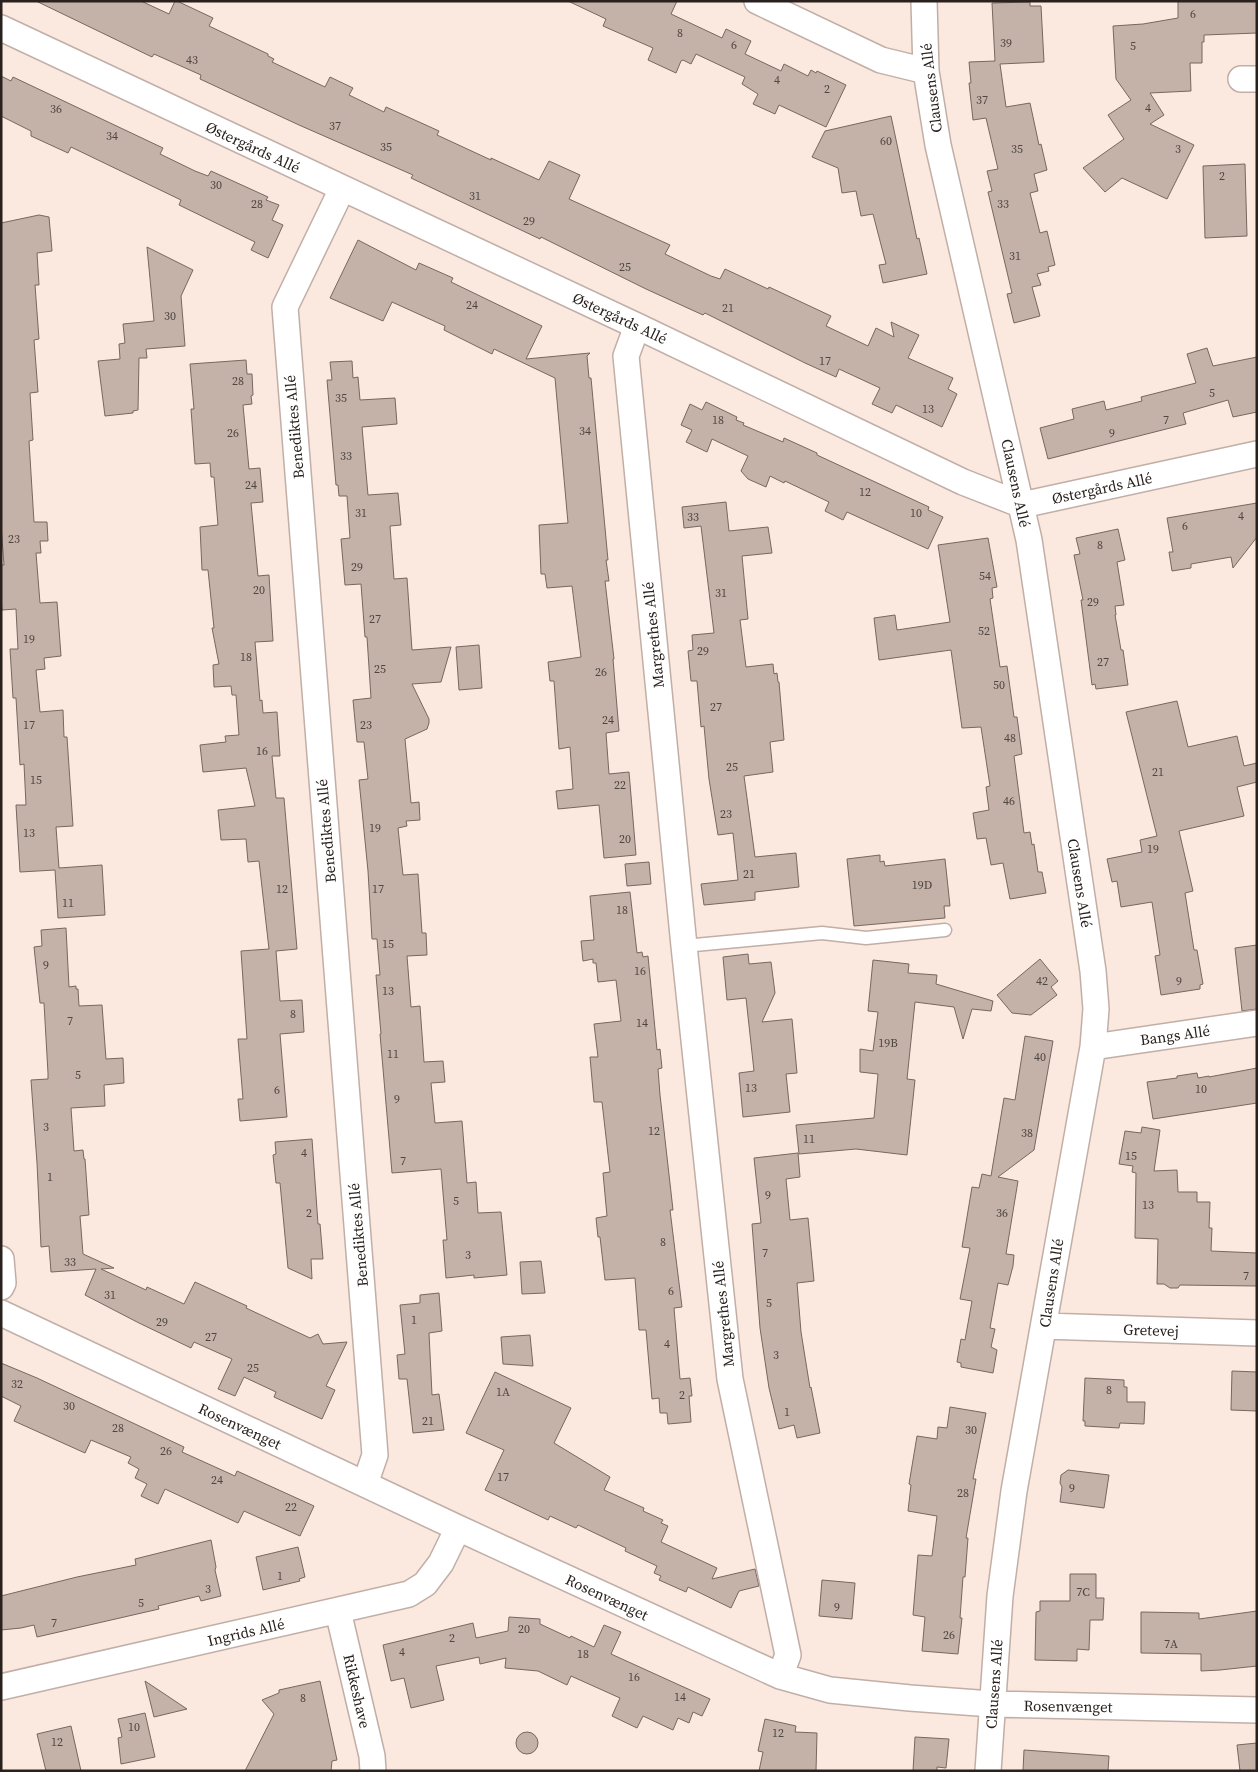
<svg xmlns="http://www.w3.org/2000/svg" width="1258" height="1772" font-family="'Source Serif 4',serif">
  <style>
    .building { fill: #c4b2a9; stroke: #77675f }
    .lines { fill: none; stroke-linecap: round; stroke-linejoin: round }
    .service-casing { stroke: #c1afa7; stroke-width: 15 }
    .minor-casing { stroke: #c1afa7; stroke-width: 28 }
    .service { stroke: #fff; stroke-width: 12 }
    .minor { stroke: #fff; stroke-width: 25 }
    .labels { text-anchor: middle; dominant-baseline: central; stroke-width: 4; stroke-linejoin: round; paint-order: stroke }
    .number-label { font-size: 12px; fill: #4f4541 }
    .street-label { font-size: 15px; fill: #28211e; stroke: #fff }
  </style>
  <rect width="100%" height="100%" fill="#fbe8df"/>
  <!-- building -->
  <path class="building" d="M36,1h105l28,13 6,-13h2l36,17 -4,8 59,28v2l6,3 -2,3 53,25 5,-10 23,11 -4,7 35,17 2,-5 53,24 -2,4 54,25v-2l48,22 10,-19 31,14 -11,24 101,46 -5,9 46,22 9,3 5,-10 43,20 1,-2 62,29 -5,10 42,20 8,-18 18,9 -3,-15 28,13 -11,23 45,20 -5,11 9,5 -15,33 -46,-22 -4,8 -20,-9 8,-16 -41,-19 -3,8 -31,-14 -100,-50 -2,2 -57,-26 -105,-52 -1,2 -129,-61 2,-3 -114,-50 -99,-46 1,-4 -47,-21 -2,3z
    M568,1h109l-6,13 51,24 4,-9 25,12 -6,13 36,17 3,-7 24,12 3,-6 5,3 1,-2 29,14 -20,42 -47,-22 -4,9 -22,-10 5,-10 -16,-10 3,-7 -49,-23 -5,10 -8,-4 -2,1 -5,12 -28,-13 5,-12 -50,-22 3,-7z
    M1178,1h79v32l-53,2v7h-2v21h-12l1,28 -41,2 14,22 -14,9 44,21 -27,54 -45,-21 -17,14 -22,-24 41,-29 -16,-24 23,-15 -15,-21 -3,-53 30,-2 35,-6z
    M1030,2v4h11l3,56 -44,2 6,43 24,-4 9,42 2,-1 6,26 -13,4 4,17 -8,2 10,40 7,-2 8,34 -7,2 1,4 -12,3 4,11 -9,2 8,29 -26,7 -7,-29 5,-1 -24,-101 4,-1 -5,-20 11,-2 -12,-51 -13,2 -4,-37h2l-2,-21 26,-1 -3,-58z
    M1,76l10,5 2,-4 150,71 -3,6 35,17 13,5 3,-5 57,26 -2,3 13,5 -7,15 11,5 -15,33 -17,-8 4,-8 -76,-37 2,-5 -110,-53 -3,6 -37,-17v-5l-30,-15z
    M891,116l26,123 2,-1 8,36 -44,9 -4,-18 7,-1 -13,-50 -12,2 -5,-25 -14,2 -4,-25 -26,-11 13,-26z
    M1245,164l2,72 -42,2 -2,-72z
    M39,215l10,2 3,34 -15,2 2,32h-4l4,54 -5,1 4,52 -8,1 3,47 -4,1 5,81h13l1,19h-8l1,12h-5l4,50 17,-1 4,54 -17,2 1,11 -9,1 4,42 23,-2 1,27h3l6,89 -17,1 3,41 43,-3 3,50 -47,3 -3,-48 -35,2 -4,-67h10l-2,-41 -4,1 -4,-67h-3l-3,-49h8l-2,-40 -14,1 -1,-12v-33h3l-3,-40v-302z
    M358,240l58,30 3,-7 34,15 -2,4 91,44 -16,33 64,-6 -3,3 2,22h2l17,182h-2l3,21h-4l9,78h-1l6,72 -13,2 3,41 20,-2 7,83 -32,3 -5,-53 -41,4 -2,-18 17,-2 -3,-42 -11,2 -5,-68h-4l-2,-19 33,-5 -9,-71 -25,2 -2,-14h-4l-2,-49 29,-2 -13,-145 -61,-29 -2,5 -48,-24 1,-4 -53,-24 -9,19 -53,-23z
    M147,247l46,23 -12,26 4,50 -39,3 1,9h-8l-1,52 -5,1v2l-28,3 -7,-55 22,-2 -1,-15 6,-1 -2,-19 31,-3z
    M1207,348l6,18 44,-9v55l-24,5 -5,-17 -45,13 3,11 -138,35 -8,-31 34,-9 -2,-10 32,-8 2,9 36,-9 -1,-4 55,-14 -9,-29z
    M246,360l1,14h5l1,21 -2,1 1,8 -9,1 6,64 11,-1 3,34 -12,1 7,73 11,-1 4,66 -18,1 5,59 2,-1 1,13 14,-1 3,44h-8l4,42h8l13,151 -21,2 4,50 22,-1 2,32 -24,2 7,83 -47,4 -2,-22h5l-5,-60h9l-6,-88 28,-2 -10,-88 -11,1 -2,-23 -25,1 -3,-30 37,-4 -9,-38 -43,4 -3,-27 26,-3 -1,-6 14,-1 -3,-40h-4l-1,-9 -17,1 -1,-22 6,-1 -7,-36h2l-6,-58h-6l-2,-43 18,-2 -4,-48h-3l-1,-14 -15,1 -4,-55h3l-4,-45z
    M352,361l1,17 5,-1 2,23 35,-2 2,26 -35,3 6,68 30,-2 3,32 -11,1 4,53 13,-1 5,72 39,-3 -10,35 -29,2 17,35v4l-2,6 -22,10 6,64 8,-1 1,18 -14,1 1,5 -9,2 5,47 15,-1 4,59h4l1,22 -20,1 4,51 9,-1 4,56 19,-1 2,21 -14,1 4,40 27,-2 5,62 9,-1 2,31 23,-1 6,63 -33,3v-3l-28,3 -3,-38h4l-6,-71 -49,4 -12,-139h1l-5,-59h4l-3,-36h-5l-4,-68 -9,-91 9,-1 -4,-37h-7l-4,-42 18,-2 -4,-61h-2l-4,-53 -16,1 -4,-46 9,-1 -3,-42h-8l-1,-11h-2l-9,-105h5l-2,-18z
    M706,402l31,15 -1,3 8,3 -1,2 40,17 1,-4 33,15v2l112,52 -1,3 15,7 -15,32 -81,-37 -4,8 -18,-9 4,-9 -44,-21 -1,2 -14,-7 -4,11 -18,-8 -7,-8 7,-15 -36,-17 -5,13 -21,-10 6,-12 -11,-5 9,-21 12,6z
    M726,502l3,29 39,-4 4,26 -30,3 6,63 -8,1 6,47 27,-3 1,10 3,-1 1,9h1l5,58 -14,2 3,30 -29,4 11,81 41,-4 3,34 -44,5v8l-51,5 -3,-21 37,-4 -5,-47 -15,2 -9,-56 -5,-53 -3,1 -4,-46h-6l-3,-30 5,-1 -1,-15 22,-2 -13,-107 -17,2 -2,-21z
    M1257,503v34l-24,31 -2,-11 -40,7v4l-19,3 -3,-19h4l-6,-34z
    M1118,529l7,31 -8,2 7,43 -9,1 1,9h-1l6,35h2l5,35 -32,4 -1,-5 -3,1 -11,-85h2l-9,-45 6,-1 -4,-16z
    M988,538l9,49 -5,1 1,10 -3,1 10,68 7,-1 7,51h3l5,37 -8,2 10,77 6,-1 2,13 2,-1 4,28h4l4,21 -36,6 -7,-36 -12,2 -5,-27 -9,1 -4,-26 16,-3 -3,-23 4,-1 -9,-59 -19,1 -11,-78 -72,10 -5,-42 21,-3 2,15 53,-8 -12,-77z
    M479,645l3,43 -23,2 -3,-43z
    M1177,701l11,46 49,-11 7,30 13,-3v19l-20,5 7,29 -65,15 14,60 -8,2 9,57h3l6,34 -3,1v4l-39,6 -6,-39 5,-1 -8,-53 -31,5 -4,-26 -5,1 -5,-23 35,-7 -2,-12 17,-4 -31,-124z
    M880,855v7l4,-1 1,5 60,-7 5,47h-6l1,12 -91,8 -7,-67z
    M649,862l2,22 -24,2 -2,-22z
    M630,892l7,61 5,-1 1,5 5,-1 9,94 3,-1 2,19 -4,1 2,26 13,115h-3l12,97 -8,1 6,71 10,-1 2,18h-3l2,26 -23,2 -1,-11h-7l-1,-15 -7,1 -6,-69h-7l-4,-52 -30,2 -5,-43h-2l-2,-19 11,-2 -4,-43 7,-1 -8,-70h-8l-4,-45h8l-4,-33 27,-3 -5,-41 -18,2 -2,-19h-3v-4l-10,2 -2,-20 13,-1 -4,-44z
    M66,928l3,59 7,-1v3h2l1,17 23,-1 4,54 17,-1 1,25 -20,2 1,21 -34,2 3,43 9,-1 1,9h1l4,56 -9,1 3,38 31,14 -13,1 45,21 1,-3 37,17 11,-22 52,24 -1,2 64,30 8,-4 5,10 24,-2 -21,44 9,4 -13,29 -48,-22 2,-5 -32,-15 -9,19 -17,-7 14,-30 -38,-17 -3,6 -52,-25 -54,-28 11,-26 -45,3 -2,-26 -8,1 -4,-84 -6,-83 17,-1v-6l-4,-70h-4l-6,-56 8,-1 -1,-16z
    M1257,945v64l-15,2 -7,-63z
    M748,954l1,10 22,-2 4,31 -13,29 30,-3 5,54 -11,1 4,38 -47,5 -4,-44 15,-2 -8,-73 -19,2 -4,-43z
    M1040,959l18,22 -7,6 6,8 -26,20 -19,-2 -15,-18z
    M873,960l36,4 -1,9 29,2 -1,9 57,17 -2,10 -19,-2 -9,30 -9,-32 -39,-5 -8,77 8,1 -8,75 -51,-6 -57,5 -3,-29 78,-7 4,-44 -18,-2v-23l13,2 5,-39 -10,-1z
    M1025,1036l28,5 -19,109 -36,27 20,4 -12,73 8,1 -1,11 -5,19 -10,-2 -8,45 5,1 -4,18 6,3 -4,23 -32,-6v-4l-4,-1 4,-23 4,1 7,-39 -12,-2 10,-51 -8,-1 10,-60 7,1 3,-14 9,2 13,-78 11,2z
    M1257,1068v35l-104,16 -6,-37 30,-4v-2l20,-3 1,5 11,-2v1z
    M1142,1127l18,3 -6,41 23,-1 1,22h19v10h13l-1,26h3l-1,23 46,2v33l-77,-1 -2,3h-8l-6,-4h-7l1,-45 -23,-1 1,-65 -4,-1 1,-6 -14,-2 6,-33 16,2z
    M312,1139l6,85h2l3,35h-12l1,20 -24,-11 -8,-85h-4l-3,-28 3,-1 -1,-12z
    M798,1153l2,24 -14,2 4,41 18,-2 6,63 -17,2 4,49 9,56 1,-1 9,46 -23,5 -3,-13 -15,4 -10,-41 -9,-60 -8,-104 9,-1 -7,-65z
    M541,1261l4,32 -23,1 -2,-32z
    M439,1293l3,38 -13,2 3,62 7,-1 5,36 -31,3 -6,-54h-8l-2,-24 8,-1 -5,-49 20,-2v-8z
    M530,1335l3,31 -30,-2 -2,-27z
    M1,1363l36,15 147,69 -2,5 53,24 2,-5 77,35 -14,30 -56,-25 -6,12 -73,-34 -7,15 -17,-8 6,-12 -12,-6 4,-9 -11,-6 3,-6 -40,-17 -6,13 -71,-32 7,-15 -20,-10z
    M1232,1371l25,1v39l-26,-1z
    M495,1372l76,36 -17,35 56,34 -6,13 40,18 -1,3 20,9 -2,3 7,3 -7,16 56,26 -5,11 43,-10 4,17 -20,5 -8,17 -43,-21 -2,5 -27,-12 2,-4 -7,-3 3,-7 -32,-15 1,-3 -48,-23 -2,3 -26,-12 -2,4 -63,-30 19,-40 -38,-17z
    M1085,1378l39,2v7h3v15h18l-1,22 -24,-1 -1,5 -34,-2v-5h-2z
    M950,1407l36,6 -13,66h3l-10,59h2l-3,39h-2l-3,41h2l-4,36 -36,-3 3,-34 -12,-2 5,-60 14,1 5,-40 -29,-5 3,-26 -2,-1 8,-48 20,3 1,-12 9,1z
    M1068,1470l41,5 -5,33 -44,-6 2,-15 -2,-4 1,-8z
    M211,1540l5,27 -1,3 6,26 -20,5 -2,-5 -41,10 1,3 -122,28 -3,-12 -13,3 -20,2v-34l76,-19 59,-12 -1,-6z
    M298,1547l7,30 -6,2 1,2 -37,9 -7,-33z
    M1070,1574h26v24h8l-1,22h-13l-1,30 -12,-1v12l-42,-1 1,-48 4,-1v-10h30z
    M822,1580l33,3 -3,36 -33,-3z
    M1257,1611v55l-37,4 -19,1v-17l-60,-1v-41l58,1v6z
    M509,1617l31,2v5l30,14 1,-2 23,11 10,-22 17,7 -10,22 99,45 -8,17 -9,-4 -4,11 -11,-5 -5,12 -30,-14 -6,12 -25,-12 8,-18 -49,-22 -4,9 -29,-14 -33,-3 1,-10 -26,6 -1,-7 -43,9 8,34 -33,8 -7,-30 -13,3 -8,-36 90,-22 3,15 32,-7z
    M145,1681l42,28 -33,8z
    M320,1681l17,79 -5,1 -1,10h-86l29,-57 -12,-14 17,-7v-3z
    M145,1713l10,44 -34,7 -3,-26 4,-1 -4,-18z
    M765,1719l31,7 -1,6 22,1 -1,38h-57l4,-19 -5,-1z
    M71,1726l10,45h-35l-9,-37z
    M516 1743a11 11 0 1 1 22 0a11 11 0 1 1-22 0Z
    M915,1737l34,2 -3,29 -9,-1v4h-24z
    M1257,1743v28h-17l-3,-26z
    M1024,1750l85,6 -1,15h-85z"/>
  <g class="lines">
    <defs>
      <path id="service" d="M684,946l138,-13 44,5 79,-8"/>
      <path id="minor" d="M757,1l124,59 45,11
        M924,1l2,70 12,74 91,395 64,431 3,38 -3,38 -79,444 -14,105 -12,175
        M1,28l636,298 326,156 59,23 235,-51
        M1241,79h16
        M342,189l-57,118 90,1148 -10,29
        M637,326l-11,30 58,590 46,433 58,276 -8,21
        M1093,1047l164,-24
        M1,1259l2,24 -2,4
        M1,1313l457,215 322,148 50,14 80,8 82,6 265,6
        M1044,1326l213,7
        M338,1611l34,145 1,15
        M1,1687l408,-93 16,-10 16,-21 17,-35"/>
    </defs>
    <!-- service casing -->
    <use href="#service" class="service-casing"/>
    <!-- minor casing -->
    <use href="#minor" class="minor-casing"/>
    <!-- service -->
    <use href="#service" class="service"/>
    <!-- minor -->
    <use href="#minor" class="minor"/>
  </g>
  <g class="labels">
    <!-- number labels -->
    <g class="number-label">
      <text x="1193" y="14">6</text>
      <text x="680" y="33">8</text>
      <text x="1006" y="43">39</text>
      <text x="734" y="45">6</text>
      <text x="1133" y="46">5</text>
      <text x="192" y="60">43</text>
      <text x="777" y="80">4</text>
      <text x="827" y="89">2</text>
      <text x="982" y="100">37</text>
      <text x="1148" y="108">4</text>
      <text x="56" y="109">36</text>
      <text x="335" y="126">37</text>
      <text x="112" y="136">34</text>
      <text x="886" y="141">60</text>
      <text x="386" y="147">35</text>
      <text x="1017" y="149">35</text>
      <text x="1178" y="149">3</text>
      <text x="1222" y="176">2</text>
      <text x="216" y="185">30</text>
      <text x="475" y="196">31</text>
      <text x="257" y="204">28</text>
      <text x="1003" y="204">33</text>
      <text x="529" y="221">29</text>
      <text x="1015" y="256">31</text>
      <text x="625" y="267">25</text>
      <text x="472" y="305">24</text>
      <text x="728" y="308">21</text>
      <text x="170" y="316">30</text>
      <text x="825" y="361">17</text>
      <text x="238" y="381">28</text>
      <text x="1212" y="393">5</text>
      <text x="341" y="398">35</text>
      <text x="928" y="409">13</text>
      <text x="718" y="420">18</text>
      <text x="1166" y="420">7</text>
      <text x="585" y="431">34</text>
      <text x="233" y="433">26</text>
      <text x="1112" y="433">9</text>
      <text x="346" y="456">33</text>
      <text x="251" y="485">24</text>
      <text x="865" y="492">12</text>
      <text x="361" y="513">31</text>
      <text x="916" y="513">10</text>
      <text x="1241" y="516">4</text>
      <text x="693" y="517">33</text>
      <text x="1185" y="526">6</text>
      <text x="14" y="539">23</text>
      <text x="1100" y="545">8</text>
      <text x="357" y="567">29</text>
      <text x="985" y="576">54</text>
      <text x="259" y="590">20</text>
      <text x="721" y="593">31</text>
      <text x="1093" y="602">29</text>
      <text x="375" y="619">27</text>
      <text x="984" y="631">52</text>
      <text x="29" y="639">19</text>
      <text x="703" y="651">29</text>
      <text x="246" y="657">18</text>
      <text x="1103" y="662">27</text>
      <text x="380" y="669">25</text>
      <text x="601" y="672">26</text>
      <text x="999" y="685">50</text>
      <text x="716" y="707">27</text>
      <text x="608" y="720">24</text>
      <text x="29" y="725">17</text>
      <text x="366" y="725">23</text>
      <text x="1010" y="738">48</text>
      <text x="262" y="751">16</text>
      <text x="732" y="767">25</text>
      <text x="1158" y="772">21</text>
      <text x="36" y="780">15</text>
      <text x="620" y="785">22</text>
      <text x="1009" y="801">46</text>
      <text x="726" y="814">23</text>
      <text x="375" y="828">19</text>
      <text x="29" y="833">13</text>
      <text x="625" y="839">20</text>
      <text x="1153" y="849">19</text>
      <text x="749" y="874">21</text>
      <text x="922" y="885">19D</text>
      <text x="282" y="889">12</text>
      <text x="378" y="889">17</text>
      <text x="68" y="903">11</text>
      <text x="622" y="910">18</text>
      <text x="388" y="944">15</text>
      <text x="46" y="965">9</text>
      <text x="640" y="971">16</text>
      <text x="1042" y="981">42</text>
      <text x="1179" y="981">9</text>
      <text x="388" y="991">13</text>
      <text x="293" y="1014">8</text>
      <text x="70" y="1021">7</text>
      <text x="642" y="1023">14</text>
      <text x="888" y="1043">19B</text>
      <text x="393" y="1054">11</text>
      <text x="1040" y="1057">40</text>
      <text x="78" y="1075">5</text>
      <text x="751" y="1088">13</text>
      <text x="1201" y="1089">10</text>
      <text x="277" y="1090">6</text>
      <text x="397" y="1099">9</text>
      <text x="46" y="1127">3</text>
      <text x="654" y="1131">12</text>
      <text x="1027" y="1133">38</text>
      <text x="809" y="1139">11</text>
      <text x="304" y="1153">4</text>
      <text x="1131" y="1156">15</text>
      <text x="403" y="1161">7</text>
      <text x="50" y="1177">1</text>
      <text x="768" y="1195">9</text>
      <text x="456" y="1201">5</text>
      <text x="1148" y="1205">13</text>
      <text x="309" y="1213">2</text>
      <text x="1002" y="1213">36</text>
      <text x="663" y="1242">8</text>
      <text x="765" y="1253">7</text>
      <text x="468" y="1255">3</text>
      <text x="70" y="1262">33</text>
      <text x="1246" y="1276">7</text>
      <text x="671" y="1291">6</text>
      <text x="110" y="1295">31</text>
      <text x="769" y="1303">5</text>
      <text x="414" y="1320">1</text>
      <text x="162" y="1322">29</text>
      <text x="211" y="1337">27</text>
      <text x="667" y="1344">4</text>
      <text x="776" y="1355">3</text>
      <text x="253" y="1368">25</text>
      <text x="17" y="1384">32</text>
      <text x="1109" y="1390">8</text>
      <text x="503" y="1392">1A</text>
      <text x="682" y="1395">2</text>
      <text x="69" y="1406">30</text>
      <text x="787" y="1412">1</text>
      <text x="428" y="1421">21</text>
      <text x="118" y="1428">28</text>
      <text x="971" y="1430">30</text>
      <text x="166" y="1451">26</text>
      <text x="503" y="1477">17</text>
      <text x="217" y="1480">24</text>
      <text x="1072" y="1488">9</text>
      <text x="963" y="1493">28</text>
      <text x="291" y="1507">22</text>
      <text x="280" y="1576">1</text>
      <text x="208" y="1589">3</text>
      <text x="1083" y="1592">7C</text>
      <text x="141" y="1603">5</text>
      <text x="837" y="1607">9</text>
      <text x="54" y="1623">7</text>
      <text x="524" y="1629">20</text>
      <text x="949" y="1635">26</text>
      <text x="452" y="1638">2</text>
      <text x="1171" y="1644">7A</text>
      <text x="402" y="1652">4</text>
      <text x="583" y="1654">18</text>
      <text x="634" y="1677">16</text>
      <text x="680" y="1697">14</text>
      <text x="303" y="1698">8</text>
      <text x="134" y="1727">10</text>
      <text x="778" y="1733">12</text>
      <text x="57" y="1742">12</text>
    </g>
    <!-- street labels -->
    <g class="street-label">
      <text transform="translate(931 88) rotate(-97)">Clausens Allé</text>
      <text transform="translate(253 147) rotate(25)">Østergårds Allé</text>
      <text transform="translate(620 318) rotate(25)">Østergårds Allé</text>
      <text transform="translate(294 427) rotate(-95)">Benediktes Allé</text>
      <text transform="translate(1016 483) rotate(78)">Clausens Allé</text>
      <text transform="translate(1102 488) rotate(-12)">Østergårds Allé</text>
      <text transform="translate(653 635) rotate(-96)">Margrethes Allé</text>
      <text transform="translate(326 831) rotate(-95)">Benediktes Allé</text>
      <text transform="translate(1080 883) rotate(81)">Clausens Allé</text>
      <text transform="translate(1175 1035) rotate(-8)">Bangs Allé</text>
      <text transform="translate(358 1235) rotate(-95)">Benediktes Allé</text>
      <text transform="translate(1051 1283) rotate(-81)">Clausens Allé</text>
      <text transform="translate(723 1314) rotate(-96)">Margrethes Allé</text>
      <text transform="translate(1151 1330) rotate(2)">Gretevej</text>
      <text transform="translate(240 1426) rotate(25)">Rosenvænget</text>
      <text transform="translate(607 1597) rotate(25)">Rosenvænget</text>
      <text transform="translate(246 1632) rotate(-13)">Ingrids Allé</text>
      <text transform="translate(994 1684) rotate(-86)">Clausens Allé</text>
      <text transform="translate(357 1691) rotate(77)">Rikkeshave</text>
      <text transform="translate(1068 1706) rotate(1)">Rosenvænget</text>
    </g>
  </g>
  <!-- border -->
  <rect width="1258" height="1772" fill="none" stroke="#28211e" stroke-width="5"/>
</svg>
